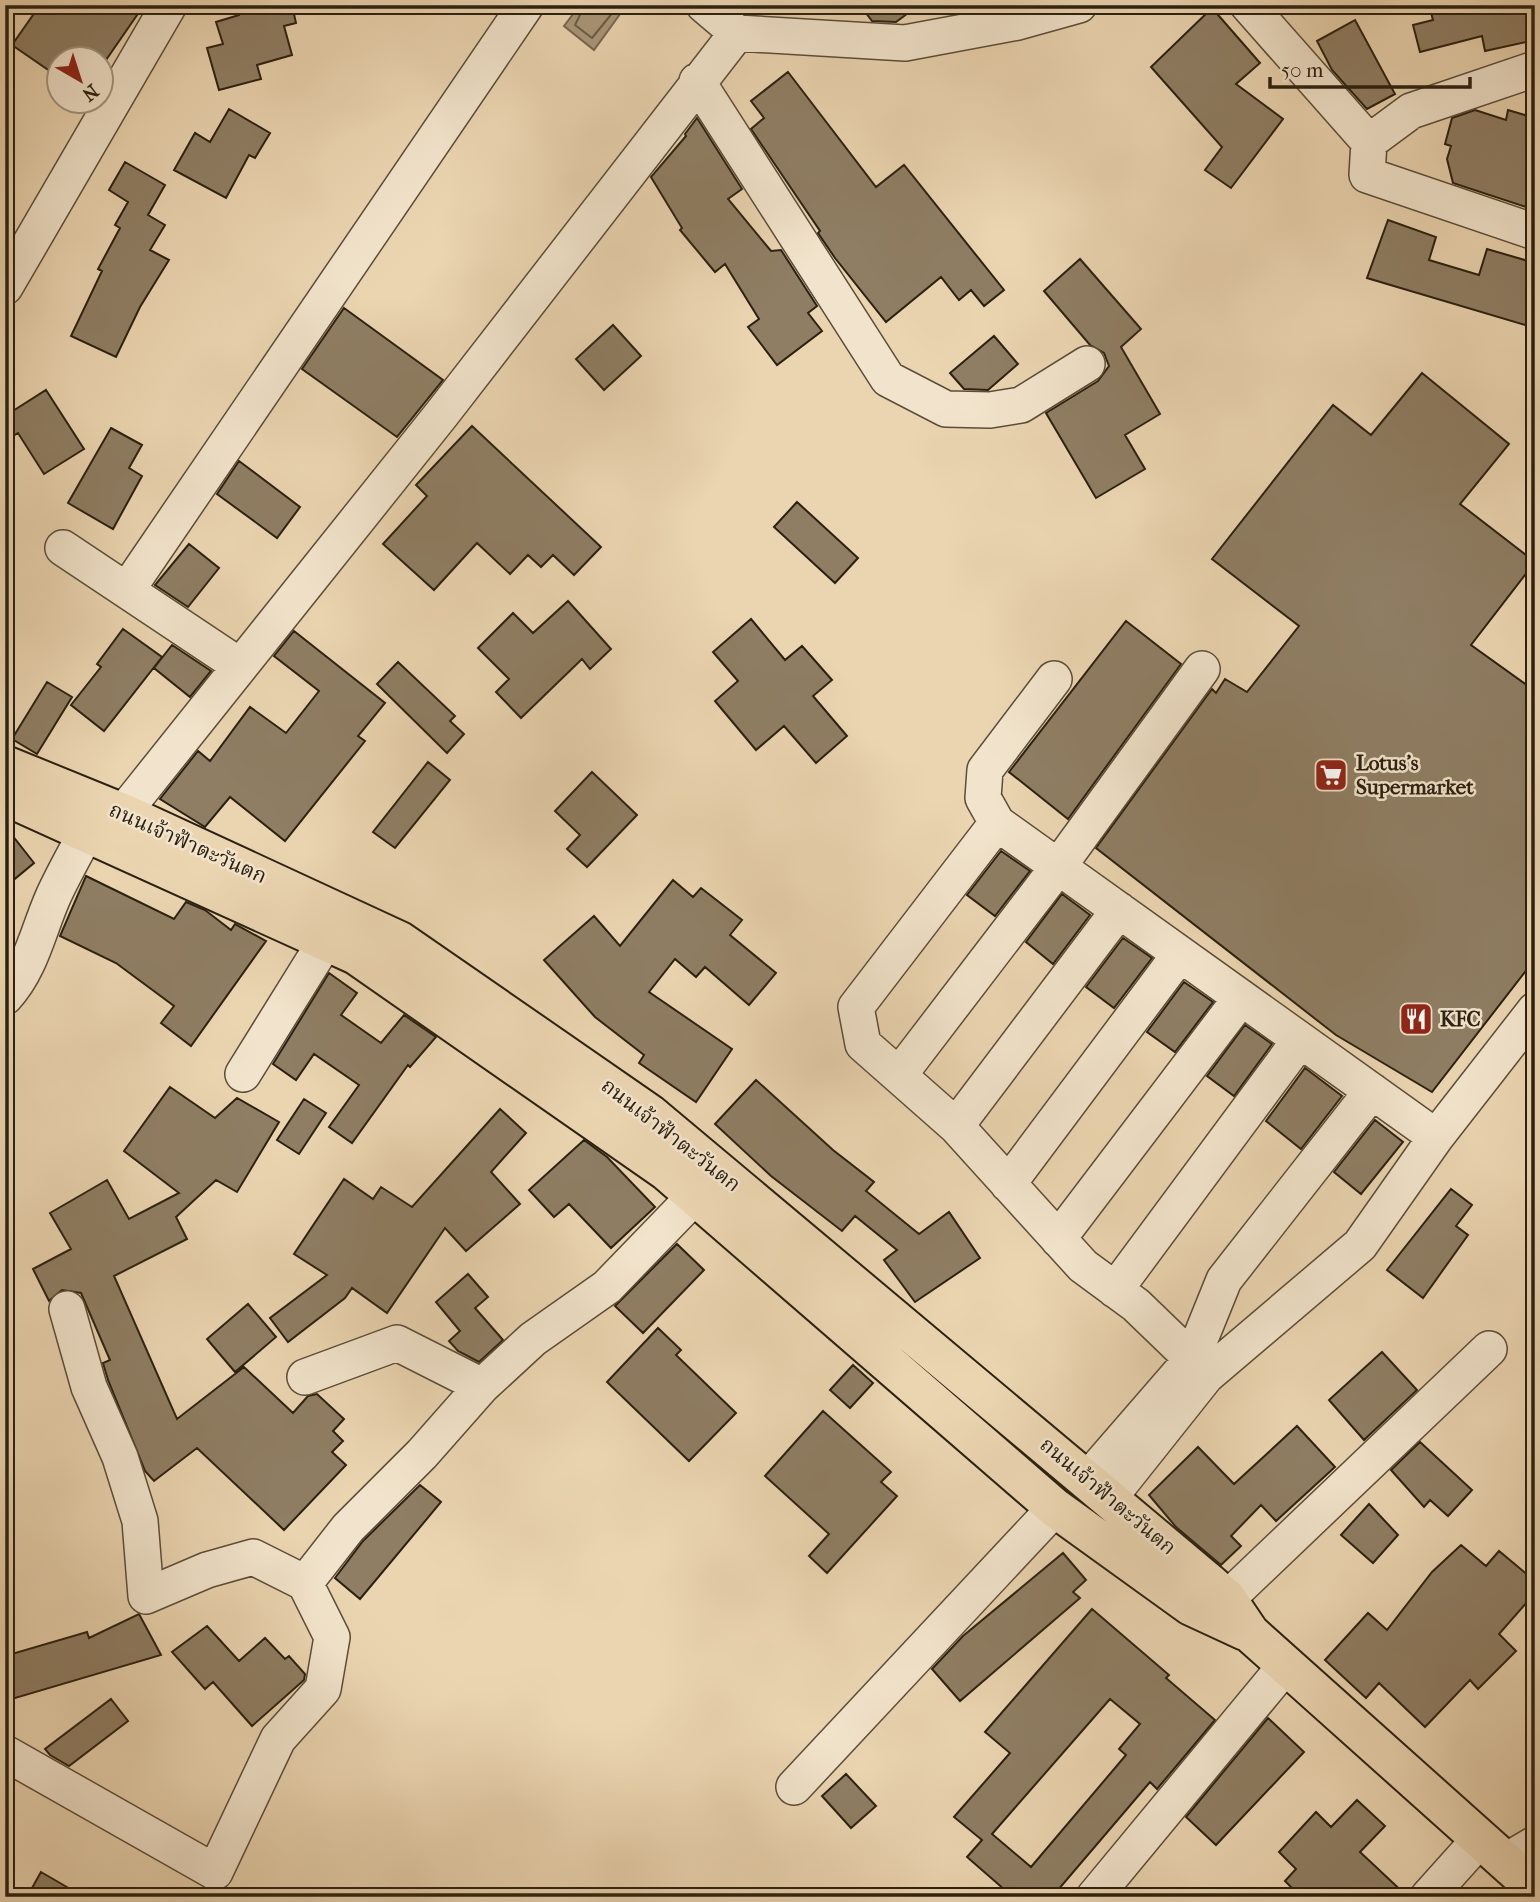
<svg xmlns="http://www.w3.org/2000/svg" width="1540" height="1902" font-family="'IM FELL French Canon','Noto Serif Thai',serif">
  <style>
    .water { fill: #aa977b; stroke: #776751; stroke-width: 2 }
    .lines { fill: none; stroke-linecap: round; stroke-linejoin: round }
    .shore { stroke: #6a5c46; stroke-width: 2 }
    .building { fill: #8f7e64; stroke: #2b2011; stroke-width: 2; fill-rule: evenodd }
    .minor-casing { stroke: #5b4d39; stroke-width: 38 }
    .major-casing { stroke: #2b2011; stroke-width: 42 }
    .minor { stroke: #f2e4cc; stroke-width: 35 }
    .major { stroke: #ebd5b1; stroke-width: 38 }
    .labels { text-anchor: middle; dominant-baseline: central; stroke-width: 5; stroke-linejoin: round; paint-order: stroke }
    .poi-label { font-size: 21px; font-weight: bold; fill: #2b2011; stroke: #f2e4cc; text-anchor: start }
    .street-label { font-size: 21px; fill: #2b2011; stroke: #f2e4cc }
  </style>
  <rect width="100%" height="100%" fill="#ebd5b1"/>
  <filter id="stains"><feTurbulence type="fractalNoise" baseFrequency=".00286" numOctaves="4"/><feColorMatrix values="0 0 0 0 .2 0 0 0 0 .09 0 0 0 0 .02 0 0 0 .5 -.17"/></filter>
  <radialGradient id="worn" r=".72"><stop offset=".6" stop-color="#630" stop-opacity="0"/><stop offset="1" stop-color="#630" stop-opacity=".3"/></radialGradient>
  <!-- water -->
  <path class="water" d="M580,5h37l6,5 -29,40 -30,-24z"/>
  <g class="lines">
    <!-- shore -->
    <path class="shore" d="M585,5l-10,20 17,13 22,-27v-6"/>
  </g>
  <!-- building -->
  <path class="building" d="M40,5h104l-38,55h-46v18l-48,-33z
    M236,5h56l4,18 -12,3 8,29 -35,10 4,14 -42,11 -12,-42 16,-4 -7,-22 23,-7z
    M860,5h59l-23,17 -24,-1z
    M1429,5h106v35l-50,11 -3,-15 -62,16 -7,-27 20,-5z
    M1212,8l48,55 -24,21 47,35 -52,69 -26,-18 17,-23 -71,-80z
    M1355,20l40,74 -28,15 -35,-39 -15,-29z
    M788,72l88,115 28,-22 100,125 -20,16 -13,-16 -12,10 -18,-23 -55,45 -51,-64 -17,-25 2,-2 -69,-102 13,-11 -13,-17z
    M229,109l41,24 -15,25 -6,-3 -23,43 -52,-28 21,-37 15,9z
    M1475,110l31,10 2,-10 27,8v92l-82,-27 -6,-24 4,-13 -6,-2 7,-26z
    M697,118l45,71 -14,10 43,52 10,-1 36,56 -9,7 14,18 -45,34 -29,-38 11,-8 -34,-55 -10,8 -35,-42 2,-2 -31,-51 35,-41 -1,-2z
    M125,162l40,23 -17,30 17,10 -15,25 19,10 -29,47 -24,50 -45,-21 31,-65 -4,-2 22,-41 -5,-3 13,-23 -19,-12z
    M1388,220l48,17 -7,23 50,15 8,-26 48,14v65l-168,-50z
    M1080,259l61,70 -20,18 39,67 -35,21 20,34 -49,29 -50,-85 52,-32 11,-15 -5,-13 -14,-8 -46,-54z
    M344,308l99,72 -46,57 -95,-68z
    M613,325l28,31 -37,34 -28,-31z
    M994,336l24,28 -30,26 -24,-1 -14,-16z
    M1422,373l87,71 -49,60 75,58 -64,83 64,46v268l-103,133 -96,-57 -240,-187 116,-159 4,4 9,-14 22,13 52,-66 -87,-67 121,-154 38,30z
    M46,390l38,59 -40,25 -26,-41 -13,8v-25z
    M472,426l129,121 -27,28 -21,-20 -12,12 -13,-12 -18,19 -33,-31 -43,47 -51,-46 44,-48 -11,-11z
    M111,428l31,17 -13,23 13,8 -29,53 -45,-26z
    M239,461l61,46 -23,31 -60,-44z
    M797,502l61,56 -23,25 -61,-56z
    M189,544l30,24 -31,39 -33,-22z
    M568,601l43,48 -21,20 -8,-10 -61,59 -25,-26 13,-13 -31,-31 35,-35 20,20z
    M751,619l34,41 17,-14 30,34 -19,16 34,40 -31,27 -32,-37 -28,24 -41,-49 23,-20 -25,-29z
    M1126,621l55,43 -113,155 -59,-47z
    M123,629l39,28 -58,74 -33,-26 30,-38 -4,-3z
    M294,631l91,72 -27,33 7,5 -80,100 -55,-44 -25,30 -45,-28 38,-48 12,10 40,-54 36,26 33,-42 -45,-35z
    M172,645l39,26 -21,26 -36,-29z
    M398,662l57,54 -5,5 14,13 -17,19 -70,-69z
    M47,682l25,15 -35,57 -25,-15z
    M428,762l22,18 -55,68 -22,-16z
    M592,772l45,43 -50,52 -20,-18 13,-14 -25,-24z
    M5,826l29,37 -29,24z
    M1001,851l29,20 -35,45 -28,-21z
    M86,876l88,43 12,-17 19,8 26,20 4,-6 31,17 -75,105 -30,-23 13,-17 -58,-43 -56,-27z
    M673,880l20,17 8,-9 41,32 -12,15 46,38 -27,32 -44,-38 -9,10 -21,-18 -26,33 83,57 -36,53 -57,-39 5,-8 -49,-38 -51,-57 50,-44 26,30z
    M1062,894l28,21 -37,49 -27,-22z
    M1123,938l29,20 -38,50 -28,-21z
    M329,973l28,20 -16,22 40,28 23,-28 32,22 -26,30 -2,-2 -56,78 -23,-16 30,-42 -45,-31 -18,26 -23,-16z
    M1184,982l29,20 -38,50 -28,-20z
    M1245,1025l27,19 -38,52 -27,-20z
    M1305,1068l37,28 -41,53 -35,-28z
    M756,1080l77,70 41,32 -8,9 53,43 30,-22 31,46 -65,44 -31,-42 13,-10 -42,-34 -13,15 -71,-55 -56,-52z
    M170,1087l45,31 22,-20 42,24 -42,70 -21,-12 -40,37 11,22 -73,37 63,143 67,-52 49,46 15,-17 9,-2 27,25 -11,12 10,10 -11,11 14,13 -62,65 -87,-82 -43,33 -9,-10 -37,-91 -5,-17 7,-3 -29,-67 -19,-3 -13,11 -16,-32 38,-20 -21,-36 57,-33 22,39 50,-26 -55,-42z
    M304,1099l22,14 -27,41 -22,-14z
    M500,1109l26,24 -35,39 29,32 -54,47 -21,-23 -58,85 -35,-25 -7,10 -57,44 -18,-24 57,-43 -33,-21 50,-75 29,20 8,-12 31,20z
    M1375,1120l28,22 -42,52 -27,-22z
    M584,1140l23,17 48,50 -44,41 -42,-44 -15,13 -25,-27z
    M1451,1189l21,16 -16,21 12,9 -45,63 -36,-28z
    M677,1244l27,26 -61,63 -28,-27z
    M468,1274l20,23 -13,11 28,32 -24,22 -21,-11 -9,-10 11,-10 -24,-29z
    M248,1304l28,33 -41,35 -28,-33z
    M658,1328l23,22 -5,5 60,58 -47,48 -82,-79z
    M1382,1352l35,38 -53,50 -35,-40z
    M853,1365l20,18 -23,25 -20,-18z
    M823,1411l68,61 -10,10 16,14 -70,77 -18,-17 20,-22 -64,-58z
    M1297,1426l38,41 -59,54 -15,-16 -30,31 10,10 -20,19 -45,-38 -27,-32 49,-48 36,37z
    M1420,1442l52,48 -24,26 -18,-16 -6,7 -33,-37z
    M420,1485l21,17 -81,97 -25,-21 28,-37z
    M1369,1504l29,31 -25,28 -32,-28z
    M1461,1545l25,21 13,-15 36,30v12l-36,41 17,17 -38,38 -8,-9 -45,47 -46,-44 -13,15 -41,-38 43,-47 19,17 45,-58z
    M1063,1553l23,27 -13,12 7,6 -120,103 -28,-32 31,-33z
    M1092,1609l77,66 -3,3 49,42 -58,69 -7,-7 -98,115h-39l-46,-40 15,-17 -28,-23 56,-64 -25,-21zM1110,1699l30,25 -21,25 7,6 -95,112 -39,-33z
    M139,1614l22,41 -156,46v-45l82,-24 2,6z
    M207,1626l32,35 26,-23 20,21 4,-3 16,18 -1,6 -52,46 -39,-44 -8,7 -33,-37z
    M111,1699l17,22 -59,45 -19,-11 -5,-6z
    M1268,1718l36,34 -88,93 -30,-28z
    M846,1774l30,32 -25,22 -29,-32z
    M1357,1800l28,26 -25,26 48,45h-126l9,-10 -6,-6 11,-12 -17,-17 37,-40 15,15z
    M41,1872l43,25h-57z"/>
  <g class="lines">
    <defs>
      <path id="minor" d="M704,5l33,28 168,10 113,-21 61,-17
        M1248,5l121,137
        M1535,69l-124,42 -42,31 -2,33 168,57
        M697,81l191,298 58,30 44,1 31,-5 66,-41
        M5,287l164,-282
        M63,548l177,118
        M127,590l399,-585
        M1054,679l-69,91 -2,28 14,25 439,314 -76,108 -154,131 -97,122
        M123,813l318,-398 296,-382
        M997,823l-141,184 7,37 93,82 127,140 53,39 56,54 -104,120
        M5,997c26,-28 33,-66 48,-100 10,-22 22,-43 33,-64
        M243,1074l82,-132
        M899,1075l159,-208 144,-198
        M956,1126l163,-216
        M1436,1137l99,-127
        M1008,1184l172,-230
        M1058,1239l183,-241
        M1115,1290l185,-250
        M67,1309l22,78 31,70 20,64 6,75 61,-26 46,-13 52,26
        M1192,1359l32,-79 148,-189
        M305,1377l92,-34 85,43
        M1227,1599l262,-250
        M5,1753l210,119 63,-133 45,-50 9,-52 -27,-54 43,-55 74,-74 60,-68 51,-47 74,-52 88,-91
        M794,1787l261,-279
        M1506,1861l29,-17
        M1094,1897l192,-232
        M1428,1897l52,-58"/>
      <path id="major" d="M5,765l118,48 277,128 250,173 558,468 19,17 23,34 285,255
        M5,796l351,159 310,216 389,337 136,98 54,25"/>
    </defs>
    <!-- minor casing -->
    <use href="#minor" class="minor-casing"/>
    <!-- major casing -->
    <use href="#major" class="major-casing"/>
    <!-- minor -->
    <use href="#minor" class="minor"/>
    <!-- major -->
    <use href="#major" class="major"/>
  </g>
  <!-- icons -->
  <defs>
    <symbol id="supermarket-square" viewBox="-11 -11 22 22"><rect x="-9" y="-9" width="18" height="18" rx="4" fill="#8f2418" stroke="#f2e4cc"/><path d="M-6-5.5h2.5l.6 2H6L4.5 2H-2.5L-4.4-4H-6ZM-1.5 3.2a1.3 1.3 0 1 0 .1 0ZM3 3.2a1.3 1.3 0 1 0 .1 0Z" fill="#fff"/></symbol>
    <symbol id="restaurant-square" viewBox="-11 -11 22 22"><rect x="-9" y="-9" width="18" height="18" rx="4" fill="#8f2418" stroke="#f2e4cc"/><path d="M-5-6h1v4h1v-4h1v4h1v-4h1v5L-1.5 .5V6h-2V.5L-5-1ZM5-6V6H3V1.5H1.5Q1.5-4 5-6Z" fill="#fff"/></symbol>
  </defs>
  <g fill-rule="evenodd">
    <use href="#supermarket-square" x="1312" y="756" width="38" height="38"/>
    <use href="#restaurant-square" x="1397" y="1000" width="38" height="38"/>
  </g>
  <g class="labels">
    <!-- poi labels -->
    <g class="poi-label">
      <text x="1356" y="763">Lotus's<tspan x="1356" dy="24">Supermarket</tspan></text>
      <text x="1440" y="1019">KFC</text>
    </g>
    <!-- street labels -->
    <g class="street-label">
      <text transform="translate(188 843) rotate(24)">ถนนเจ้าฟ้าตะวันตก</text>
      <text transform="translate(671 1135) rotate(38)">ถนนเจ้าฟ้าตะวันตก</text>
      <text transform="translate(1108 1496) rotate(40)">ถนนเจ้าฟ้าตะวันตก</text>
    </g>
  </g>
  <!-- margin -->
  <rect width="1540" height="1902" fill="none" stroke="#ebd5b1" stroke-width="28"/>
  <rect x="7" y="7" width="1526" height="1888" fill="none" stroke="#2b2011" stroke-width="3.5"/>
  <rect x="14" y="14" width="1512" height="1874" fill="none" stroke="#2b2011" stroke-width="2"/>
  <!-- north arrow -->
  <g transform="translate(80 80) rotate(141)"><circle r="33" fill="#f2e4cc" stroke="#a29681" stroke-width="2"/>
  <path d="M0-5L12 26L0 18L-12 26Z" fill="#8f2418"/>
  <text y="-10" font-size="19" font-weight="bold" text-anchor="middle" fill="#2b2011">N</text>
  </g>
  <!-- scale -->
  <path d="M1270 77v10h200v-10" fill="none" stroke="#2b2011" stroke-width="3.5"/>
  <text x="1281" y="77" font-size="21" fill="#2b2011" stroke="#f2e4cc" stroke-width="5" paint-order="stroke">50 m</text>
  <rect width="100%" height="100%" filter="url(#stains)"/>
  <rect width="100%" height="100%" fill="url(#worn)"/>
</svg>
